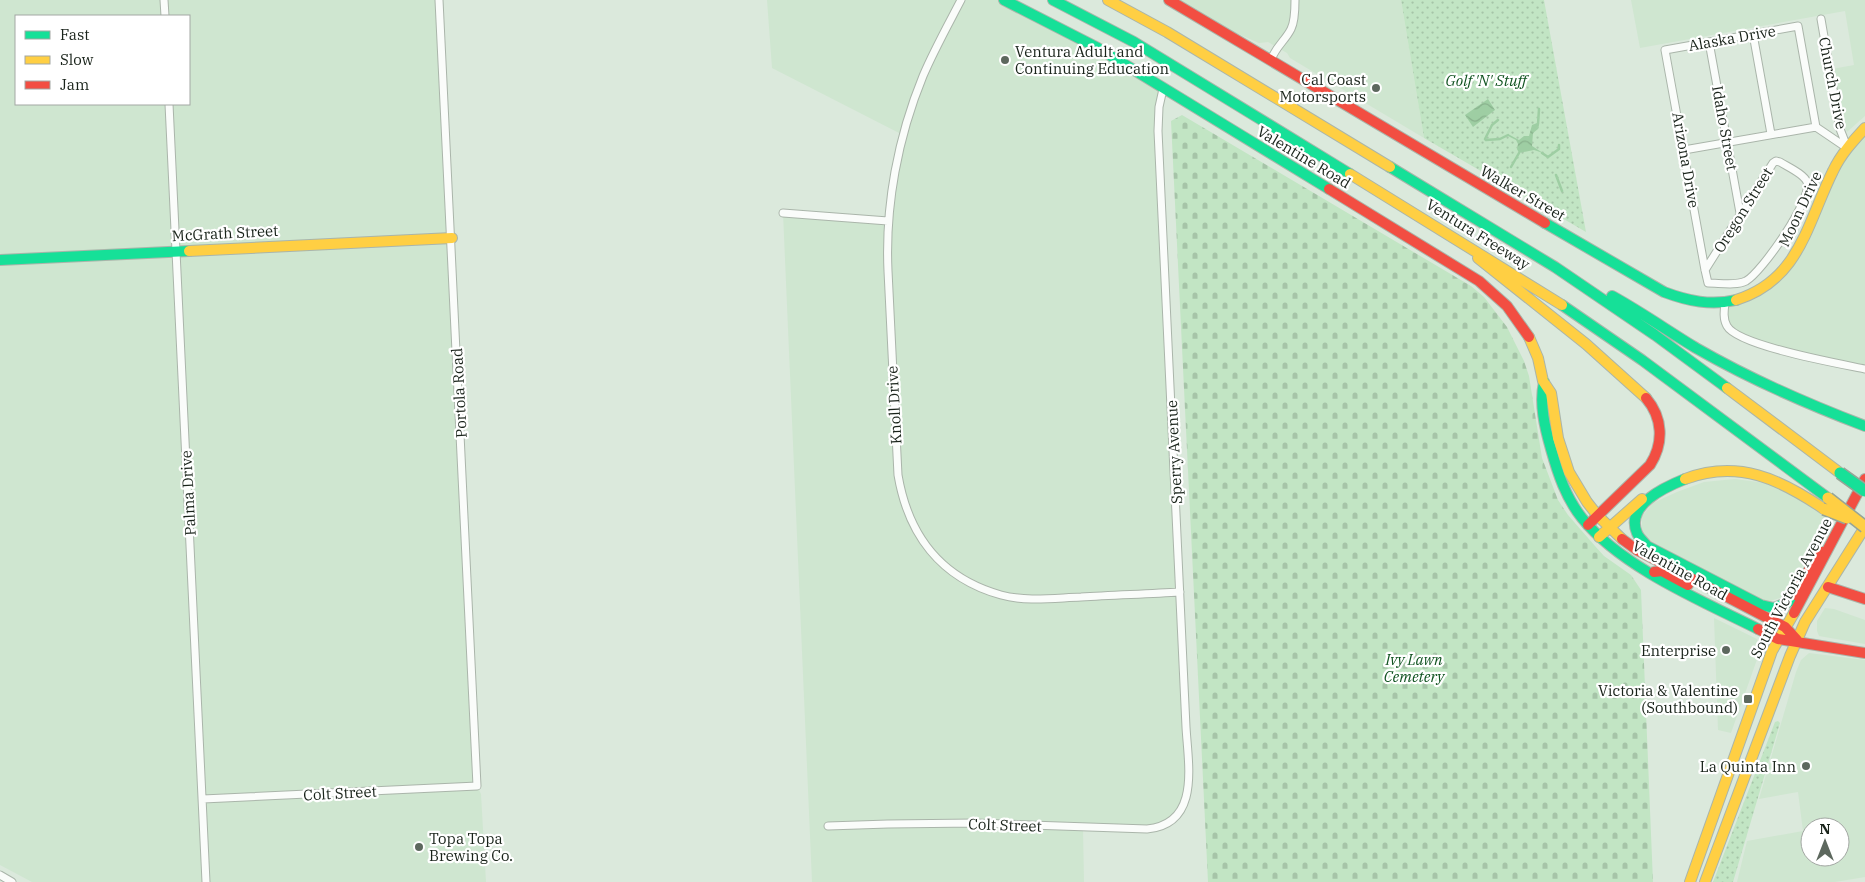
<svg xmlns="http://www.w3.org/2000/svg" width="1865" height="882" font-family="'IBM Plex Serif',serif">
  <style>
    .built { fill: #cfe6d0; fill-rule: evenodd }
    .green { fill: url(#green-dots) }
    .cemetery { fill: url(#cemetery-stones) }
    .water { fill: url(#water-waves) }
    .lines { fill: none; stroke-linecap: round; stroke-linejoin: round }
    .stream { stroke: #9ecea3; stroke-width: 2.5 }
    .street-casing { stroke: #aab5aa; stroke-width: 9 }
    .fast-casing { stroke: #aab5aa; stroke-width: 12 }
    .slow-casing { stroke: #aab5aa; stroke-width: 12 }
    .jam-casing { stroke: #aab5aa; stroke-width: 12 }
    .street { stroke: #fafcfa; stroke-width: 7 }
    .fast { stroke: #16e098; stroke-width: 10 }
    .slow { stroke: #ffcf43; stroke-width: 10 }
    .jam { stroke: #f24e42; stroke-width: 10 }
    .fast-bridge-casing { stroke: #96a497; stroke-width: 14; stroke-linecap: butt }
    .slow-bridge-casing { stroke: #96a497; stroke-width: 14; stroke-linecap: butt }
    .fast-bridge { stroke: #16e098; stroke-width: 11 }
    .slow-bridge { stroke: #ffcf43; stroke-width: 11 }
    .poi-dot { fill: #5d685e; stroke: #fff; stroke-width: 2 }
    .labels { text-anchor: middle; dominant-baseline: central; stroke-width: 4.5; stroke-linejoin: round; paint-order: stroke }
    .street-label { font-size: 15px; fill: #19231a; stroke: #fff }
    .poi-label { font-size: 15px; fill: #19231a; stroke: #fff; text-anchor: end }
    .park-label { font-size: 15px; font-style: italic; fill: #105320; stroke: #fff }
  </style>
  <defs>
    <pattern id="green-dots" width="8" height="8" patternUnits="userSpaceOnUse" patternTransform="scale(1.25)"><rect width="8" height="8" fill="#c2e5c4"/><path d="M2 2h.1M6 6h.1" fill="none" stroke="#a6c4a8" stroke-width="1.8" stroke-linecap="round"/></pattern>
    <pattern id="cemetery-stones" width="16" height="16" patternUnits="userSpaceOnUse" patternTransform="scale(1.25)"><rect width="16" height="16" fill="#c2e5c4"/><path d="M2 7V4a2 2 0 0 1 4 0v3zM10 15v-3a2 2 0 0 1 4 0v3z" fill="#a6c4a8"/></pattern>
    <pattern id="water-waves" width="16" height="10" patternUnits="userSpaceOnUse" patternTransform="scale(1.25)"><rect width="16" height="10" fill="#9ecea3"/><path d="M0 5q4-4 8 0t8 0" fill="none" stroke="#88b18c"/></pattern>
  </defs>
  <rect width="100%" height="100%" fill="#dbe9dc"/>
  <!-- built -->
  <path class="built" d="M0,0h439l38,786 4,8 5,88h-454l-32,-17zM16,16h173v88h-173z
    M767,0h237l159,89 -4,18 30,678 -8,25 -19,15 -79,3 1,54h-272l-29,-669 105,8 15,-86 -131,-67z
    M1169,0h232l23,138 -134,-80 -3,-5 -19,-11 -9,1 -69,-30z
    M1631,0h234v116l-18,16 -5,-10 -10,-53 22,-4 -9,-54 -205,37z
    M1865,128v241l-98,-23 -40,-19 -2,-24 56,-29 54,-105z
    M1735,479l23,3 14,3 15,7 42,27 -38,67 -8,11 -13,4 -10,-2 -109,-57 -9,-11v-15l11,-13 24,-11 27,-10z
    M1825,608l9,1 31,11v24l-46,-8 -2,-5v-10z
    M1714,618l43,21 3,12 -29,82 -13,-3z
    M1809,653l56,7v217l-30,5h-98l10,-41 56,-10 -5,-39 -39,7 37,-127 5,-12zM1810,827h30v30h-30z"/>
  <!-- green -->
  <path class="green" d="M1401,0h143l42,232 -162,-94z
    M1778,721l2,2 -47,159h-20l62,-160z"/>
  <!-- cemetery -->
  <path class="cemetery" d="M1182,115l289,171 13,11 23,30 17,34 5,15 13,82 16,42 10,15 27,31 9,10 27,19 10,15 12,292h-445l-37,-761z"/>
  <!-- water -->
  <path class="water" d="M1488,99l7,11 -22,17 -8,-12z
    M1537,123l2,2 -1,4 -5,4 -1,13 11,7 -9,-3 -15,3 -2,-4 1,-5 -2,-4 -8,-4v-2l11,6 5,-4h5l3,-11z"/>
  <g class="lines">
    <!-- stream -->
    <path class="stream" d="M1498,120l-6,5 -7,14 1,1 14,-1 8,-4
      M1538,124l1,-15
      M1542,153l6,4 11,-8v-4
      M1511,167l8,-14
      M1556,175l6,16"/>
    <defs>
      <path id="street" d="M164,0l1,16
        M961,0c-13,25 -27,50 -38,76 -25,61 -38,129 -35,195l10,204c10,59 42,103 103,120 26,7 53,3 80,2 33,-2 66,-3 99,-5
        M1821,19l19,110 7,18
        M1753,34l18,100
        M1709,42l31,171
        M1271,60c5,-14 14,-19 20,-31 4,-8 4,-20 4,-29
        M169,104l37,778
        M1684,150l132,-23 31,21
        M783,213l105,8
        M1705,270l68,-107 3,-2 4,1c8,5 24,12 27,20 6,17 -45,90 -61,99 -10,5 -26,2 -38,2l-3,-13 -40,-220 133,-24 18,101
        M1725,303c-1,8 -2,16 2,23 11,20 114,38 138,43
        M203,799l274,-13 -38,-786
        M828,826l60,-2 87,-1 172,6c54,-5 41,-65 39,-102l-28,-596 1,-24 4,-18
        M0,875l12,7"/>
      <path id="fast" d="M1004,0l94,48 231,141
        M1053,0l81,42 216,132
        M1390,167l165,100 100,68 72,53
        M1545,223l119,69c24,9 47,14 72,8
        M0,260l189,-9
        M1612,296c29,16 56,35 84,52 54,31 111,56 169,78
        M1562,305l80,55 186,138
        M1544,382c-5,22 1,46 7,67 7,25 15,49 31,69 39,49 120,83 176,111
        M1685,479c-20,8 -60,26 -48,54 2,5 7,9 10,13l114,59 13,3 17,-7"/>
      <path id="slow" d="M1108,0l59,32 223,135
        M1350,174l212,131
        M189,251l263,-13
        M1478,258l108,86 60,54
        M1736,300c64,-20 71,-77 97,-129 8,-17 20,-30 32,-43
        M1529,337l9,21 5,23 8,12 7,45 11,34 18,30 11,14 24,23
        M1727,388l113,85
        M1685,479c53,-20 95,0 139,30
        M1599,537l43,-38
        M1690,882l82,-231 22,-38
        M1705,882l85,-226 15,-34 60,-95"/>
      <path id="jam" d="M1169,0l376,223
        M1329,189l150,92 28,25 22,31
        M1588,525l62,-60c14,-22 13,-47 -4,-67
        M1622,539l15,11 148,77 12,13
        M1654,572l8,-1 26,14
        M1828,587l37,12
        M1795,595l18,-32 9,-11
        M1794,613l71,-134
        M1758,629l20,10 87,14"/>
    </defs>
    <!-- street casing -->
    <use href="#street" class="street-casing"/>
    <!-- fast casing -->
    <use href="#fast" class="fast-casing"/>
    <!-- slow casing -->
    <use href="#slow" class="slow-casing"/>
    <!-- jam casing -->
    <use href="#jam" class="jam-casing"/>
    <!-- street -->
    <use href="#street" class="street"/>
    <!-- fast -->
    <use href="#fast" class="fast"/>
    <!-- slow -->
    <use href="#slow" class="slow"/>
    <!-- jam -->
    <use href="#jam" class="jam"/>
    <defs>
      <path id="fast-bridge" d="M1840,473l25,18"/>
      <path id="slow-bridge" d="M1828,498l37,29
        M1824,509l23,9"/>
    </defs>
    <!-- fast-bridge casing -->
    <use href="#fast-bridge" class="fast-bridge-casing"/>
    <!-- slow-bridge casing -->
    <use href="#slow-bridge" class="slow-bridge-casing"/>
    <!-- fast-bridge -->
    <use href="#fast-bridge" class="fast-bridge"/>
    <!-- slow-bridge -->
    <use href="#slow-bridge" class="slow-bridge"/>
  </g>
  <!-- markers -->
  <g class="poi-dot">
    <circle cx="1005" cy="60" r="5"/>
    <circle cx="1376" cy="88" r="5"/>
    <circle cx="1726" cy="650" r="5"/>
    <rect x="1743" y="694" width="10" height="10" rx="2.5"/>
    <circle cx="1806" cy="766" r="5"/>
    <circle cx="419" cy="847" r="5"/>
  </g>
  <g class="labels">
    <!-- street labels -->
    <g class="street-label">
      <text transform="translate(1732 38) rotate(-10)">Alaska Drive</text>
      <text transform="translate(1833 83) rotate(79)">Church Drive</text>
      <text transform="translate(1725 128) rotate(80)">Idaho Street</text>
      <text transform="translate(1304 157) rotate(31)">Valentine Road</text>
      <text transform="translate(1686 160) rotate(80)">Arizona Drive</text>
      <text transform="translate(1523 193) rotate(30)">Walker Street</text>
      <text transform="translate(1800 209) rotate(-65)">Moon Drive</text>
      <text transform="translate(1743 210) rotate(-58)">Oregon Street</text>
      <text transform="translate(225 233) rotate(-3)">McGrath Street</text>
      <text transform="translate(1478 234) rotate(32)">Ventura Freeway</text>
      <text transform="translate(459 393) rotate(-93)">Portola Road</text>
      <text transform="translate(894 405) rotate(-93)">Knoll Drive</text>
      <text transform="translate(1174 452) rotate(-93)">Sperry Avenue</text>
      <text transform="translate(188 493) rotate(-93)">Palma Drive</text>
      <text transform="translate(1680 570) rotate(29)">Valentine Road</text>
      <text transform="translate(1791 588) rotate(-62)">South Victoria Avenue</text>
      <text transform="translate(340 793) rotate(-3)">Colt Street</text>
      <text transform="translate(1005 825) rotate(2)">Colt Street</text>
    </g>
    <!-- poi labels -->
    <g class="poi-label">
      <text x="1015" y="51" text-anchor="start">Ventura Adult and<tspan x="1015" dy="17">Continuing Education</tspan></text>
      <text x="1366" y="79">Cal Coast<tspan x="1366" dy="17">Motorsports</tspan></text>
      <text x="1716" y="650">Enterprise</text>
      <text x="1738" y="690">Victoria &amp; Valentine<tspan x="1738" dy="17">(Southbound)</tspan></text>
      <text x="1796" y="766">La Quinta Inn</text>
      <text x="429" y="838" text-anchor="start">Topa Topa<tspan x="429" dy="17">Brewing Co.</tspan></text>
    </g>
    <!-- park labels -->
    <g class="park-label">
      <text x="1486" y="80">Golf 'N' Stuff</text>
      <text x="1414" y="659">Ivy Lawn<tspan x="1414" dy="17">Cemetery</tspan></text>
    </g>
  </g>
  <!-- legend -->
  <rect x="15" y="15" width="175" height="90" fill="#ffffff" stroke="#a3a7a3"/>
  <rect x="25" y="31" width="25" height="8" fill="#16e098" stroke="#a3a7a3"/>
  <text x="60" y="40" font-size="15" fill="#19231a">Fast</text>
  <rect x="25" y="56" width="25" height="8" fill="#ffcf43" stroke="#a3a7a3"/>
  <text x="60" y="65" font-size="15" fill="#19231a">Slow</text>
  <rect x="25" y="81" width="25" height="8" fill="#f24e42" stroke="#a3a7a3"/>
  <text x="60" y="90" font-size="15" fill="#19231a">Jam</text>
  <!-- north arrow -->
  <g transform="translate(1825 842)"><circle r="24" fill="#ffffff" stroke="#a3a7a3"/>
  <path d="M0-4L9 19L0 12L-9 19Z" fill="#5d685e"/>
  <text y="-8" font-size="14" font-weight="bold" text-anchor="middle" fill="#19231a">N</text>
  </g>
</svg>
